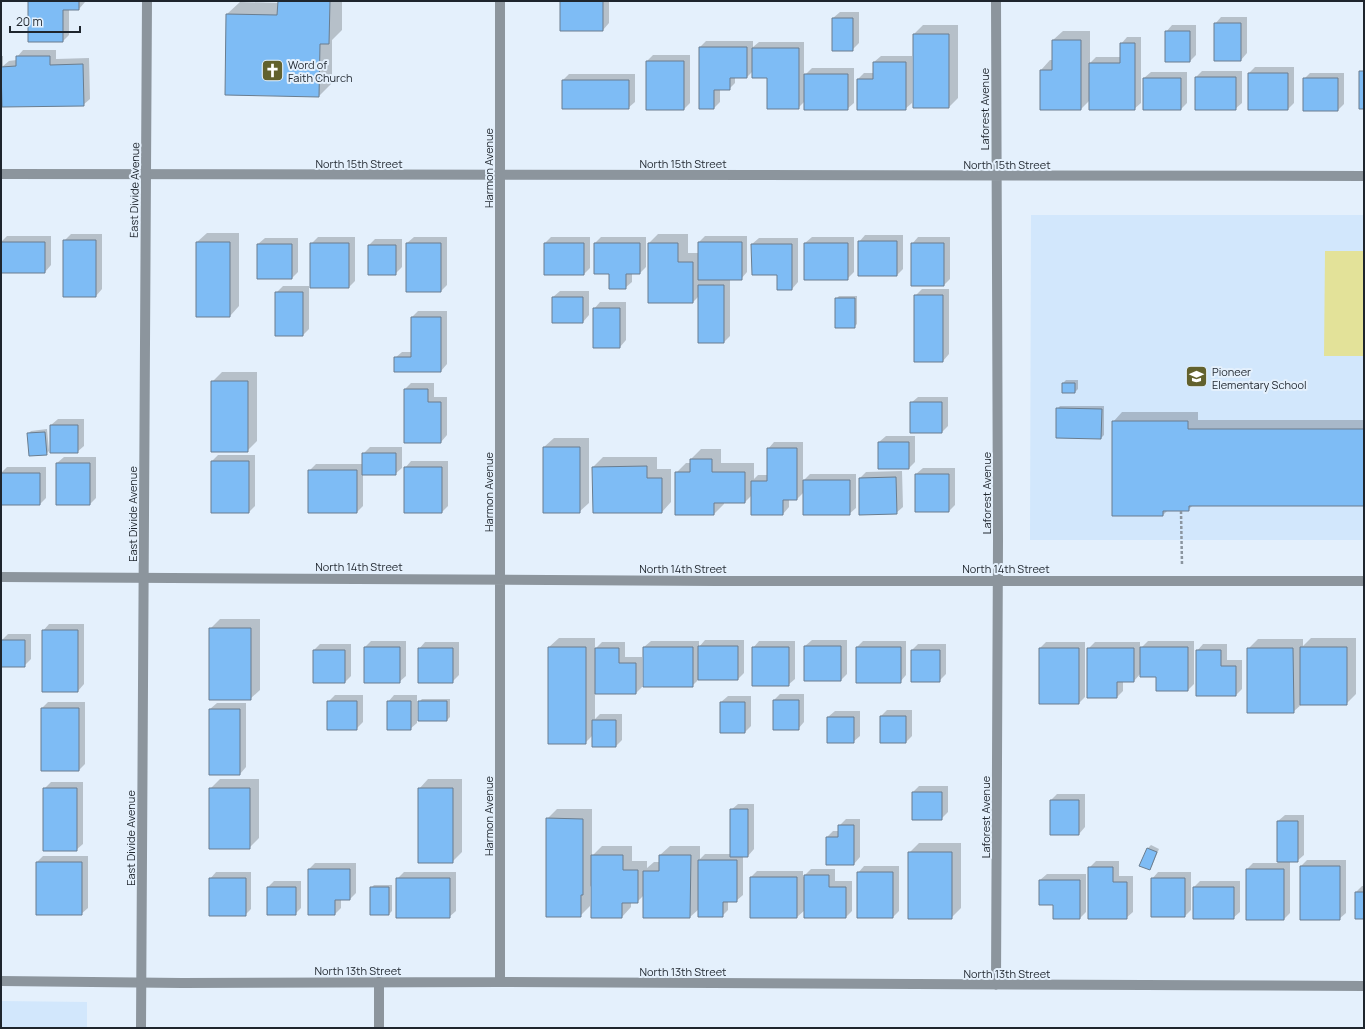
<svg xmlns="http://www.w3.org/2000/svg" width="1365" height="1029" font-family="Manrope,sans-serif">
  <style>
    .built { fill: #d2e7fc }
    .green { fill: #e3e299 }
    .shadow { fill: #0003 }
    .building { fill: #7ebcf5; stroke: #6a7d8f }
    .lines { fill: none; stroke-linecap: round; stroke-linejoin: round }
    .path { stroke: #8b959f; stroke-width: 2.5; stroke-dasharray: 3 2; stroke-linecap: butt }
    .service { stroke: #8c959d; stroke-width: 10 }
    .minor { stroke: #8c959d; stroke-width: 10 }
    .tertiary { stroke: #8c959d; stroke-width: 10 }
    .labels { text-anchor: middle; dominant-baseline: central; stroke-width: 4; stroke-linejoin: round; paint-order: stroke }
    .poi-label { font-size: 11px; fill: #1e252d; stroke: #e4f0fc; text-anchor: start }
    .street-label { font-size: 11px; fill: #1e252d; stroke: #e4f0fc }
  </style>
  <rect width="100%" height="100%" fill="#e4f0fc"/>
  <!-- built -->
  <path class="built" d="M1031,215h333v325h-334z
    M1,1001l86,1v26h-86z"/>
  <!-- green -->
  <path class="green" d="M1325,251h39v105h-40z"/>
  <!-- shadow -->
  <path class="shadow" d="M29,1h56v1l-6,7h-10v26l-6,6z
    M279,1h63v29l-10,10v43l-13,13 -92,-82 13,-12 39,1z
    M561,1h48v22l-6,7z
    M840,12h19v31l-7,7 -19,-32z
    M1221,17h26v36l-6,7h-26v-36z
    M923,25h35v73l-9,9 -35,-73z
    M1172,25h24v30l-6,6 -24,-29z
    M1063,31h27v32l6,-6h25v-13l6,-7h14v66l-7,6 -44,-9 -9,9 -40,-39 9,-10h3v-20z
    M706,41h47v6l6,-5h45v34l8,-8h42v35l-7,6 -42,-8 -7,7 -30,-30 -15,-7 -6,6h-12v6l-6,6h-9v13l-6,6 -14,-61z
    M23,50h33v9l33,-1 1,41 -7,6 -80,-8 -2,2v-43h2v10l6,-5 8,-1v-3z
    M653,55h37v48l-6,6 -37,-48z
    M881,56h31v47l-7,6 -47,-30 6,-6h10v-11z
    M1255,67h39v36l-6,6 -39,-36z
    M1202,71h40v32l-7,6 -39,-32z
    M1151,72h36v31l-6,6 -37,-31z
    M1310,73h34v31l-6,6 -34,-31z
    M569,74h66v28l-7,6 -65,-28z
    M207,233h32v73l-9,10 -33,-74z
    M71,234h31v55l-6,7 -32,-55z
    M658,234h30v19h11v-11l6,-6h42v36l-6,7h-11v57l-6,6h-25v-46l-6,6h-44v-59z
    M865,235h38v34l-6,6 -38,-33z
    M7,236h44v29l-6,7 -44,-30z
    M318,237h37v44l-6,6h-38v-43z
    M414,237h33v48l-6,6 -34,-48z
    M551,237h39v31l-6,6h-39v-31z
    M601,237h45v30l-6,6h-8v9l-7,6 -15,-15 -15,-30z
    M812,237h42v35l-7,7 -42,-36z
    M918,237h32v42l-6,6 -32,-41z
    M265,238h33v34l-6,6h-34v-34z
    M759,238h39v44l-6,7 -40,-45z
    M375,239h27v28l-7,7 -26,-29z
    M283,286h26v43l-6,6 -27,-42z
    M922,289h27v65l-6,7 -27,-66z
    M560,291h29v24l-6,7 -30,-25z
    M839,296h18v28l-3,3 -18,-28z
    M600,302h26v38l-6,7 -26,-38z
    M418,311h29v53l-6,7 -46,-13 7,-6h10v-35z
    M222,372h35v69l-10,10 -35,-69z
    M1066,380h12v9l-3,3h-12v-9z
    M411,383h23v14h13v38l-6,7 -36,-53z
    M918,397h30v29l-6,6h-31v-29z
    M1060,406h44v29l-3,3 -44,-29z
    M1122,412h76v8h166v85h-171l-5,5h-20l-5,5h-50v-93z
    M58,419h26v27l-7,6 -26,-27z
    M47,429l2,22 -3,3 -18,-20 3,-3z
    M886,436h29v26l-6,6 -30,-26z
    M554,438h35v65l-10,9 -35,-65z
    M774,442h29v39l7,-7h46v34l-7,6 -45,-22 -7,7h-8v8l-6,7 -31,-19 -7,7h-21v2l-10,10 -38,-41 10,-10h5v-4l10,-10h20v14h33v16l4,-4h10v-26z
    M370,447h32v21l-7,6h-32v32l-6,6 -48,-41 7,-7h47v-10z
    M218,455h37v51l-6,6 -37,-51z
    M64,457h32v41l-6,6 -33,-41z
    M603,457h54v12h14v33l-9,10 -69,-45z
    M411,461h37v45l-6,6 -37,-44z
    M7,467h39v31l-6,6h-39v-31z
    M923,468h32v37l-6,6 -33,-37z
    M902,471l1,36 -7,6 -36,1v-36l6,-6z
    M220,619h40v71l-10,9 -40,-70z
    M49,624h35v60l-6,7 -35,-60z
    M8,634h23v25l-7,7 -22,-26z
    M559,638h36v11l7,-7h23v15h17v30l-7,7h-40v25l5,-5h22v26l-6,6 -23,-11 -8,8 -36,-96z
    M1311,638h45v56l-10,10h-44l-9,8 -45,-63 10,-10h45v7z
    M705,640h39v33l-6,6h-39l-7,7 -48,-39 7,-6h48v6z
    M812,640h35v34l-6,6 -36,-34z
    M371,641h35v35l-7,6 -34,-35z
    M759,641h36v38l-7,6 -35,-37z
    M863,641h43v34l-6,7 -43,-35z
    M1148,641h46v43l-6,6 -30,-14 -17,-3 -7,8h-11v10l-6,6 -29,-48 7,-7h45v7z
    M425,642h34v33l-7,7 -33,-33z
    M1046,642h39v55l-6,6 -39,-55z
    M320,644h31v32l-6,6h-31v-32z
    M918,644h28v30l-7,7h-27v-31z
    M1203,644h24v16h15v29l-6,6 -39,-44z
    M780,694h24v28l-6,7h-24v-29z
    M335,695h28v27l-7,7 -28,-27z
    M394,695h23v28l-7,6 -22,-27z
    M728,696h23v30l-6,6 -24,-30z
    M422,699h28v18l-3,3 -28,-18z
    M48,702h37v62l-6,6h-37v-62z
    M217,703h29v64l-6,7h-30v-65z
    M887,710h25v26l-6,6 -25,-26z
    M835,711h25v25l-7,6 -25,-25z
    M220,779h39v59l-10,10 -39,-59z
    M428,779h34v73l-10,10 -33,-73z
    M51,782h32v62l-7,6 -32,-61z
    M919,786h29v26l-7,7 -28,-27z
    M1057,794h28v33l-6,7 -28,-34z
    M738,804h16v45l-6,7h-5v39l-7,6h-8v9l-6,6 -23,-7 -9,8 -46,-22 -7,7h-6v5l-9,10 -30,-33 -2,3v19l-10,10 -33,-97 10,-10h35v47l10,-10h30v15h15v7l7,-6h6v-7l10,-9h30v13l5,-5h26v-44z
    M1285,815h19v40l-7,6h-7v52l-6,6 -37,-50 6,-6h25v-42z
    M846,819h14v38l-6,7 -27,-27 6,-6h6v-5z
    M919,843h42v65l-10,10 -42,-65z
    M1151,845l8,4 -7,17 -3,3 -9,-4 8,-17z
    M43,856h45v52l-7,6 -44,-52z
    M1307,860h39v53l-7,6 -38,-53z
    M1096,861h23v15h14v36l-7,6 -37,-50z
    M315,863h41v30l-6,6h-9v9l-6,6 -26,-45z
    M864,866h35v45l-6,6 -35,-44z
    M811,869h24v12h17v30l-6,6 -41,-7 -8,7h-46v-40l6,-6h46v6z
    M216,872h35v37l-6,6 -35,-36z
    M404,872h52v39l-7,6 -52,-38z
    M1158,872h33v38l-6,6 -33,-37z
    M1047,874h39v38l-6,6h-26v-14h-14v-24z
    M274,881h27v27l-6,6 -27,-27z
    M1200,881h40v31l-7,6 -39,-31z
    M374,885h18v26l-3,3 -18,-26z
    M1362,886h2v32l-8,-26z"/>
  <!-- building -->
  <path class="building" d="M28,1h51v9h-16v32h-35z
    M278,1h52l-1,43h-9l-1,53 -94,-2 1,-81 51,1z
    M560,1h43v30h-43z
    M832,18h21v33h-21z
    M1214,23h27v38h-27z
    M1165,31h25v31h-25z
    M913,34h36v74h-36z
    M1052,40h29v70h-41v-40h12z
    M1120,43h15v67h-46v-47h31z
    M699,47h48v31h-17v12h-16v19h-15z
    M752,48h47v61h-32v-31h-15z
    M16,56h34v9l33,-1 1,42 -82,1 -1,-40 15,-1z
    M646,61h38v49h-38z
    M873,62h33v48h-49v-31h16z
    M1359,71h5v38h-5z
    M1248,73h40v37h-40z
    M804,74h44v36h-44z
    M1195,77h41v33h-41z
    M1143,78h38v32h-38z
    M1303,78h35v33h-35z
    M562,80h67v29h-67z
    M63,240h33v57h-33z
    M858,241h39v35h-39z
    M1,242h44v31h-44z
    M196,242h34v75h-34z
    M698,242h44v38h-44z
    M310,243h39v45h-39z
    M406,243h35v49h-35z
    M544,243h40v32h-40z
    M594,243h46v31h-14v15h-17v-15h-15z
    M648,243h30v19h15v41h-45z
    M804,243h44v37h-44z
    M911,243h33v43h-33z
    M257,244h35v35h-35z
    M751,244h41v46h-15v-15h-25z
    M368,245h28v30h-28z
    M698,285h26v58h-26z
    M275,292h28v44h-28z
    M914,295h29v67h-29z
    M552,297h31v26h-31z
    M835,298h20v30h-20z
    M593,308h27v40h-27z
    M411,317h30v55h-47v-15h17z
    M211,381h37v71h-37z
    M1062,383h13v10h-13z
    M404,389h24v13h13v41h-37z
    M910,402h32v31h-32z
    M1056,408l46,1 -1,30 -45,-1z
    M1112,421h76v8h176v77h-175v5h-26v5h-51z
    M50,425h28v28h-28z
    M45,432l2,23 -18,1 -2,-23z
    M878,442h31v27h-31z
    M543,447h37v66h-37z
    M767,448h30v52h-14v15h-32v-34h16z
    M362,453h34v22h-34z
    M690,459h22v13h33v31h-31v12h-39v-43h15z
    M211,461h38v52h-38z
    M56,463h34v42h-34z
    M647,466v12h15v35h-69l-1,-46z
    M404,467h38v46h-38z
    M308,470h49v43h-49z
    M1,473h39v32h-39z
    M915,474h34v38h-34z
    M896,477l1,37 -38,1v-37z
    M803,480h47v35h-47z
    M209,628h42v72h-42z
    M42,630h36v62h-36z
    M1,640h24v27h-24z
    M698,646h40v34h-40z
    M804,646h37v35h-37z
    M364,647h36v36h-36z
    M548,647h38v97h-38z
    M643,647h50v40h-50z
    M752,647h37v39h-37z
    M856,647h45v36h-45z
    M1140,647h48v44h-32v-14h-16z
    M1300,647h47v58h-47z
    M418,648h35v35h-35z
    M595,648h24v15h17v31h-41z
    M1039,648h40v56h-40z
    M1087,648h47v34h-17v16h-30z
    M1247,648h46l1,65h-47z
    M313,650h32v33h-32z
    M911,650h29v32h-29z
    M1196,650h25v16h15v30h-40z
    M773,700h26v30h-26z
    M327,701h30v29h-30z
    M387,701h24v29h-24z
    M418,701h29v20h-29z
    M720,702h25v31h-25z
    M41,708h38v63h-38z
    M209,709h31v66h-31z
    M880,716h26v27h-26z
    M827,717h27v26h-27z
    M592,720h24v27h-24z
    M43,788h34v63h-34z
    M209,788h41v61h-41z
    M418,788h35v75h-35z
    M912,792h30v28h-30z
    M1050,800h29v35h-29z
    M730,809h18v48h-18z
    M546,818l37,1v76h-2v22h-35z
    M1277,821h21v41h-21z
    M838,825h16v40h-28v-28h12z
    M1147,848l10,4 -7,18 -11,-4z
    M908,852h44v67h-44z
    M591,855h32v15h15v33h-16v15h-31z
    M659,855h32l-1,63h-47v-47h16z
    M698,860h39v42h-14v15h-25z
    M36,862h46v53h-46z
    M1300,866h40v54h-40z
    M1088,867h25v15h14v37h-39z
    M308,869h42v31h-15v15h-27z
    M1246,869h38v51h-38z
    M857,872h36v46h-36z
    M804,875h25v12h17v31h-42z
    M750,877h47v41h-47z
    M209,878h37v38h-37z
    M396,878h54v40h-54z
    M1151,878h34v39h-34z
    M1039,880h41v39h-27v-14h-14z
    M267,887h29v28h-29z
    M370,887h19v28h-19z
    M1193,887h41v32h-41z
    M1355,892h9v27h-9z"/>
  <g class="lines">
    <!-- path -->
    <path class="path" d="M1181,511l1,54"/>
    <!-- service -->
    <path class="service" d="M379,1028v-46"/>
    <!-- minor -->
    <path class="minor" d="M996,1l2,539 -2,445
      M1,174l1363,2
      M1,577l714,4h649
      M1,981l181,2 318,-1 864,4
      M500,982v-981"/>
    <!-- tertiary -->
    <path class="tertiary" d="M141,1028l6,-1027"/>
  </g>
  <!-- icons -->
  <defs>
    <symbol id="church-square" viewBox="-11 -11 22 22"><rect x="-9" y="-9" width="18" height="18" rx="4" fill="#62612d" stroke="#e4f0fc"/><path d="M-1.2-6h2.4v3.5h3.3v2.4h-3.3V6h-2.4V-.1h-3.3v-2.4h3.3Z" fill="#fff"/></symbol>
    <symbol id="school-square" viewBox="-11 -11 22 22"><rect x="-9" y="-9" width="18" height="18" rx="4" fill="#62612d" stroke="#e4f0fc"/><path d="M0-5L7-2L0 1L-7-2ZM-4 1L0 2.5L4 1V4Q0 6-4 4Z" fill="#fff"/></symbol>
  </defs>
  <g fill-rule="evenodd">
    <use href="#church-square" x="260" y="58" width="25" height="25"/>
    <use href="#school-square" x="1184" y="364" width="25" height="25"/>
  </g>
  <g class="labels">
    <!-- poi labels -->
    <g class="poi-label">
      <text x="288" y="64">Word of<tspan x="288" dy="13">Faith Church</tspan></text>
      <text x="1212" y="371">Pioneer<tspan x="1212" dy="13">Elementary School</tspan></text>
    </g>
    <!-- street labels -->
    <g class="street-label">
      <text transform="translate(984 109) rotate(-90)">Laforest Avenue</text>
      <text x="359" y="163">North 15th Street</text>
      <text x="683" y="163">North 15th Street</text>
      <text x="1007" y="164">North 15th Street</text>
      <text transform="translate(488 168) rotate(-90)">Harmon Avenue</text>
      <text transform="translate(134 190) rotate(-89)">East Divide Avenue</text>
      <text transform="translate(488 492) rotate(-90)">Harmon Avenue</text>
      <text transform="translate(986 493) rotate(-90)">Laforest Avenue</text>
      <text transform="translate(132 514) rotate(-90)">East Divide Avenue</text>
      <text x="359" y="566">North 14th Street</text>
      <text x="683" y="568">North 14th Street</text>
      <text x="1006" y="568">North 14th Street</text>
      <text transform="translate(488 816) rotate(-90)">Harmon Avenue</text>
      <text transform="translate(985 817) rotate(-90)">Laforest Avenue</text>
      <text transform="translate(130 838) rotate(-90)">East Divide Avenue</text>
      <text x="358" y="970">North 13th Street</text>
      <text x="683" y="971">North 13th Street</text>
      <text x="1007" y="973">North 13th Street</text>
    </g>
  </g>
  <!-- border -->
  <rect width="1365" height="1029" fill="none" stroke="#1e252d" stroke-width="4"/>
  <!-- scale -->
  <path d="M10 26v6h70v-6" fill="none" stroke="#1e252d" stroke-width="2"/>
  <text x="16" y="26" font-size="12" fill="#1e252d" stroke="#e4f0fc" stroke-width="3" paint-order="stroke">20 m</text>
</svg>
